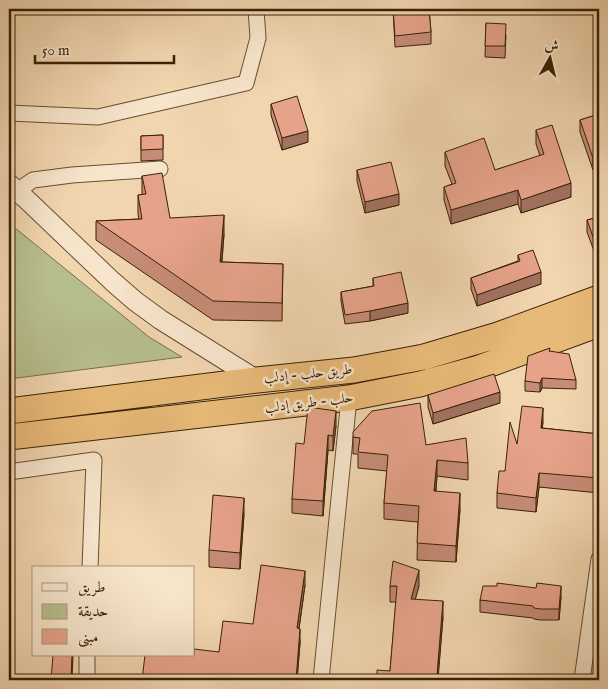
<svg xmlns="http://www.w3.org/2000/svg" width="608" height="689" font-family="'IM FELL English',Amiri,serif">
  <style>
    .green { fill: #b7be8d; stroke: #78704a }
    .lines { fill: none; stroke-linecap: round; stroke-linejoin: round }
    .minor-casing { stroke: #674f30; stroke-width: 17 }
    .tertiary-casing { stroke: #674f30; stroke-width: 21 }
    .trunk-casing { stroke: #392206; stroke-width: 27 }
    .minor { stroke: #f6e4cb; stroke-width: 15 }
    .tertiary { stroke: #f6e4cb; stroke-width: 19 }
    .trunk { stroke: #e8ba78; stroke-width: 25 }
    .wall { fill: #c78c77; stroke: #392206 }
    .shaded-wall { fill: #a27261; stroke: #392206 }
    .building { fill: #e7a38a; stroke: #392206 }
    .labels { text-anchor: middle; dominant-baseline: central; stroke-width: 5; stroke-linejoin: round; paint-order: stroke }
    .street-label { font-size: 14px; fill: #392206; stroke: #f6e4cb }
  </style>
  <rect width="100%" height="100%" fill="#f1d5af"/>
  <filter id="stains"><feTurbulence type="fractalNoise" baseFrequency=".004" numOctaves="4"/><feColorMatrix values="0 0 0 0 .2 0 0 0 0 .09 0 0 0 0 .02 0 0 0 .5 -.17"/></filter>
  <radialGradient id="worn" r=".72"><stop offset=".6" stop-color="#630" stop-opacity="0"/><stop offset="1" stop-color="#630" stop-opacity=".3"/></radialGradient>
  <!-- green -->
  <path class="green" d="M9,223l140,114 33,20 -173,22z"/>
  <g class="lines">
    <defs>
      <path id="minor" d="M9,113l89,4 148,-34 12,-45 -2,-29
        M17,191l16,-11 39,-5 88,-6
        M9,472l85,-12 -4,108
        M87,655v25
        M321,680l28,-282
        M582,680l17,-121"/>
      <path id="tertiary" d="M9,184l16,14 87,83 23,20 26,19 96,60"/>
      <path id="trunk" d="M9,411l248,-31 97,-10 70,-13 74,-22 101,-37
        M9,437l340,-39 71,-14 59,-16 120,-44"/>
    </defs>
    <!-- minor casing -->
    <use href="#minor" class="minor-casing"/>
    <!-- tertiary casing -->
    <use href="#tertiary" class="tertiary-casing"/>
    <!-- trunk casing -->
    <use href="#trunk" class="trunk-casing"/>
    <!-- minor -->
    <use href="#minor" class="minor"/>
    <!-- tertiary -->
    <use href="#tertiary" class="tertiary"/>
    <!-- trunk -->
    <use href="#trunk" class="trunk"/>
  </g>
  <!-- wall -->
  <path class="wall" d="M393,9h36l2,23v12l-36,3z
    M486,23l20,12 -1,23 -20,-1z
    M271,104l37,38 -26,8 -11,-35z
    M599,114v54l-6,2 -13,-38v-12z
    M536,130l35,67 -50,16 -3,-9 -67,20 -7,-24v-13l8,-3 -7,-18v-14l50,18 45,-14 -4,-12z
    M163,135v25l-22,1v-25z
    M357,170l42,35 -34,8 -8,-32z
    M142,176l28,42 54,16 -2,28 61,2 -1,57 -69,-1 -117,-80v-19l43,-2 -1,-5v-19h4z
    M599,217v42h-2l-10,-27v-12z
    M518,255l23,29 -64,22 -6,-17v-11l47,-17z
    M373,278l35,35 -38,8 -25,3 -4,-23v-9l32,-6z
    M550,351l26,29v9l-34,-1 -2,4 -15,-1v-10z
    M428,395l72,8 -67,21 -5,-17z
    M543,422l-1,6 57,6v59l-60,-6 -3,25 -39,-4v-15l8,-22 12,-27z
    M336,426l-3,25 -5,-1 -5,66 -31,-3v-14l12,-55z
    M353,437l73,8 42,18v17l-31,-4 -1,15 24,18 -4,53 -39,-2 1,-38 -34,-3v-16l3,-32 -29,-3v-14h-5z
    M244,514l-4,55 -31,-2v-17z
    M305,585l-6,44 1,14 -3,37h-155l52,-25 25,-3z
    M390,586h29l-4,13 28,18 -5,58 3,5 -51,-9 6,-69h-6z
    M561,597l-2,23h-19l-6,-1 -1,-1 -53,-6v-12z"/>
  <!-- shaded-wall -->
  <path class="shaded-wall" d="M308,131v11l-26,8v-12z
    M599,156v12l-6,2v-12z
    M571,183v14l-50,16v-13z
    M518,190v14l-67,20v-14z
    M399,194v11l-34,8v-11z
    M224,215v19l-4,47v-19z
    M599,247v12h-2v-11z
    M541,272v12l-64,22v-11z
    M408,303v10l-38,8v-10z
    M542,378v10l-2,4v-9z
    M500,392v11l-67,21v-11z
    M543,408v14l-2,20v-14z
    M336,411v15l-3,25v-15z
    M328,435v15l-5,66v-15z
    M437,460v16l-3,31v-16z
    M539,473v14l-3,25v-14z
    M460,493v16l-4,53v-16z
    M244,498v16l-4,55v-16z
    M419,570v16l-8,29v-16z
    M305,571v14l-8,57v-14z
    M561,586v11l-2,23v-11z
    M443,601v16l-5,63 -1,-5z
    M300,629v14l-3,37h-1z
    M72,655h1l-1,25h-1z"/>
  <!-- building -->
  <path class="building" d="M393,9h36l2,23 -36,4z
    M486,23l20,1 -1,22h-20z
    M297,96l11,35 -26,7 -11,-34z
    M599,114v42l-6,2 -13,-38z
    M552,125l19,58 -50,17 -3,-10 -67,20 -7,-23 12,-4 -11,-31 39,-14 11,32 49,-16 -8,-24z
    M163,135v14l-22,1v-14z
    M391,162l8,32 -34,8 -8,-32z
    M162,173l8,45 54,-3 -4,47 63,2 -1,39 -69,-2 -117,-80 46,-2 -4,-24 8,-1 -4,-18z
    M599,217v30l-2,1 -10,-28z
    M533,250l8,22 -64,23 -6,-17 49,-17 -2,-6z
    M401,272l7,31 -38,8 -25,4 -4,-23 33,-6 -1,-8z
    M550,348l-1,3 20,3 7,26 -34,-2 -2,5 -15,-2 3,-25z
    M494,374l6,18 -67,21 -5,-18z
    M420,403l6,42 40,-7 2,25 -31,-3 -3,31 26,2 -4,53 -39,-3 2,-37 -35,-3 4,-48 -30,-3 2,-14 -7,-1v-5l19,-21z
    M522,406l21,2 -2,20 58,6v44l-60,-5 -3,25 -39,-5 2,-22h6l5,-49 7,22z
    M308,407l28,4 -3,25 -5,-1 -5,66 -31,-2 4,-56 8,1z
    M213,495l31,3 -4,55 -31,-3z
    M393,561l26,9 -8,29 32,2 -6,74 4,1 -1,4h-63v-10l13,1 7,-85h-7z
    M261,565l44,6 -8,57 3,1 -4,51h-80l-32,-3v3h-42l3,-25h49v-6l25,3 4,-31 30,3z
    M497,583l39,5 1,-5 24,3 -2,23h-19l-6,-1 -1,-2 -53,-6 3,-14h14z
    M53,655h19l-1,25h-20z"/>
  <g class="labels">
    <!-- street labels -->
    <g class="street-label">
      <text transform="translate(308 374) rotate(-6)">طريق حلب - إدلب</text>
      <text transform="translate(309 403) rotate(-7)">حلب - طريق إدلب</text>
    </g>
  </g>
  <!-- margin -->
  <rect width="608" height="689" fill="none" stroke="#f1d5af" stroke-width="30"/>
  <rect x="10" y="10" width="588" height="669" fill="none" stroke="#392206" stroke-width="2.5"/>
  <rect x="15" y="15" width="578" height="659" fill="none" stroke="#392206"/>
  <!-- legend -->
  <rect x="32" y="566" width="162" height="90" fill="#f6e4cb" stroke="#aa967c"/>
  <rect x="42" y="583" width="25" height="8" fill="#f6e4cb" stroke="#aa967c"/>
  <text x="78" y="592" font-size="15" fill="#392206">طريق</text>
  <rect x="42" y="604" width="25" height="15" fill="#b7be8d" stroke="#aa967c"/>
  <text x="78" y="616" font-size="15" fill="#392206">حديقة</text>
  <rect x="42" y="629" width="25" height="15" fill="#e7a38a" stroke="#aa967c"/>
  <text x="78" y="642" font-size="15" fill="#392206">مبنى</text>
  <!-- north arrow -->
  <g transform="translate(550 58) rotate(8)" stroke="#f6e4cb" stroke-width="4" paint-order="stroke">
  <path d="M0-4L9 19L0 12L-9 19Z" fill="#392206"/>
  <text y="-8" font-size="14" font-weight="bold" text-anchor="middle" fill="#392206">ش</text>
  </g>
  <!-- scale -->
  <path d="M35 55v8h139v-8" fill="none" stroke="#392206" stroke-width="2.5"/>
  <text x="42" y="55" font-size="15" fill="#392206" stroke="#f6e4cb" stroke-width="4" paint-order="stroke">50 m</text>
  <rect width="100%" height="100%" filter="url(#stains)"/>
  <rect width="100%" height="100%" fill="url(#worn)"/>
</svg>
